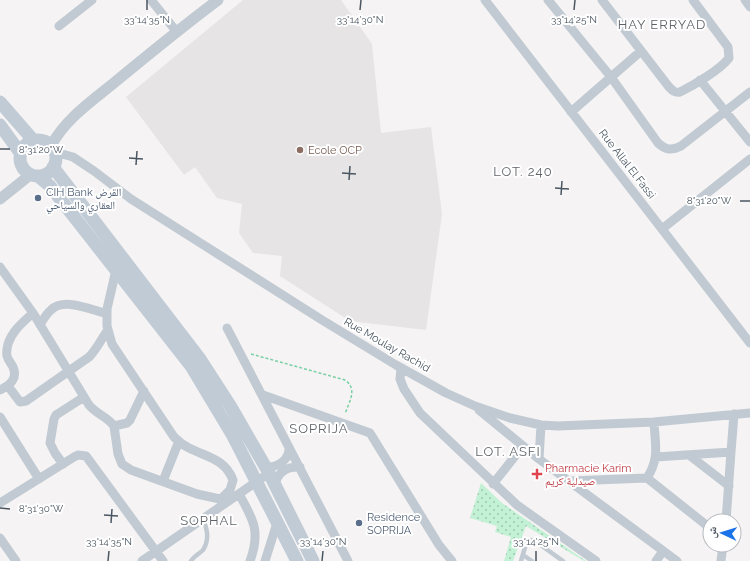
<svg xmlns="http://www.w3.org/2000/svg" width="750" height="561" font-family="Raleway,'Noto Naskh Arabic',sans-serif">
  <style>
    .education { fill: #e6e4e5 }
    .garden { fill: url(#garden-dots) }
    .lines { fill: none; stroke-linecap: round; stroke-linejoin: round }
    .path { stroke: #7ad0a6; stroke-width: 1.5; stroke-dasharray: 3 2; stroke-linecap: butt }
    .service { stroke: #c1cad2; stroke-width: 4.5 }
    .minor { stroke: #c1cad2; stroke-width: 9 }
    .tertiary { stroke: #c1cad2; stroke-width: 11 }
    .secondary { stroke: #c1cbd6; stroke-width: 13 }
    .ticks { fill: none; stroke: #4a5661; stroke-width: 1.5 }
    .education-dot { fill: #8d6e63; stroke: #fff; stroke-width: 1.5 }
    .service-dot { fill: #5c6f8a; stroke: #fff; stroke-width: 1.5 }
    .health-dot { fill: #e0444e; stroke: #fff; stroke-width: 1.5 }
    .labels { text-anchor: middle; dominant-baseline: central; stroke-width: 4; stroke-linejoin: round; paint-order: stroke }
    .education-label { font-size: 11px; fill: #785e54; stroke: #fff; text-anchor: start }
    .street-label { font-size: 11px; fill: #4a5661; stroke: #fff }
    .service-label { font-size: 11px; fill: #4e5e75; stroke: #fff; text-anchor: start }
    .health-label { font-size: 11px; fill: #be3a42; stroke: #fff; text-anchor: start }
    .quarter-label { font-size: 13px; letter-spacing: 1px; fill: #5f6368; stroke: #fff }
    .ticks-label { font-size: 10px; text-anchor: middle; fill: #4a5661; stroke: #fff; stroke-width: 4; stroke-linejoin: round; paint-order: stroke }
  </style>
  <defs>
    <pattern id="garden-dots" width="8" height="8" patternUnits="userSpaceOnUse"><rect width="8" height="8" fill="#c3f1d5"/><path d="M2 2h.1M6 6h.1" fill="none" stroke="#a0c6b0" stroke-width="1.8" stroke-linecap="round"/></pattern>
  </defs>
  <rect width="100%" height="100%" fill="#f5f3f3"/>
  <!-- education -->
  <path class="education" d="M243,0h98l31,44 9,89 50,-6 11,87 -16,116 -76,-9 -70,-45 2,-20 -29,-3 -14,-20 3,-29 -25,-6 -22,-31 -11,8 -58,-78z"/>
  <!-- garden -->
  <path class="garden" d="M481,483l21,20 84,58h-2l-58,-35 -13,35h-9l7,-24 -16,-5 2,-6 -27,-8z"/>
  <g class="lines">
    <!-- path -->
    <path class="path" d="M251,354l94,26c13,9 4,22 0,34"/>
    <!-- service -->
    <path class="service" d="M523,555l9,6
      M191,561c3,-5 8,-7 12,-11 7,-11 4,-21 0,-31
      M521,561l5,-17 5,-4 4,1 28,20"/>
    <!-- minor -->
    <path class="minor" d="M151,0l25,31
      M485,0l265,343
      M548,0l63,77 47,66c8,7 13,8 23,3l69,-54
      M602,0l67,87c4,4 6,6 11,5 14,-7 40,-22 49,-34l-1,-11 -35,-47
      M745,0l5,7
      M59,26l33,-26
      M700,80l50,62
      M571,112l70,-61
      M55,155l7,-1 11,3 21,14 37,28 191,121 74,45 50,28 29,13 35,12 31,7 17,1 96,-4 96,-9
      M662,229l88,-70
      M0,267l33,46 56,92c7,9 19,12 25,21l4,28 4,10 9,6 66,24 32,7
      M116,270l-9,39v17l5,18 62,93c4,4 9,8 15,11 18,9 36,11 44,32l-3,10 -10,10
      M40,325c3,-5 6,-11 11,-15 13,-13 41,0 56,4
      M227,328l121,233
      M401,368l-1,11 4,10 16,24 97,92 79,56
      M8,386l12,16 6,-1 63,-44c8,-8 12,-18 19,-27
      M0,390c10,-5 18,-11 13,-23 -2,-4 -5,-7 -6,-11 -1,-4 0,-8 1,-12 5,-14 14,-21 25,-31
      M263,395l107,38 69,112 13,16
      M479,410l60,49 138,102
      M0,417l39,62
      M114,426l13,-3 3,-3 14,-29
      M731,452l3,-38
      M689,455l40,31
      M656,457l75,-5 -5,69
      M539,459l2,-34
      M63,464l-8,-11 -5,-10 4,-24 2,-4 28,-18
      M265,467c12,1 25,-7 24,-20
      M647,478l63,50
      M163,481l16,-40
      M570,481l77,-3c13,-20 8,-34 7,-56
      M275,484c3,-12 12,-18 25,-17
      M493,484l30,-38
      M239,494c14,25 22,37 11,67
      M0,503l74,-46 4,-2 8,1 77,105
      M0,538l16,23
      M142,561l127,-88
      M265,561l12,-38
      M656,561l7,-10
      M721,561l2,-16"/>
    <!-- tertiary -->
    <path class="tertiary" d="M51,146c14,-27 41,-45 64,-64 34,-28 68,-56 103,-82
      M0,199l30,-24"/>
    <!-- secondary -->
    <path class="secondary" d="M0,102l34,39
      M0,125l21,29
      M20 158a18 18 0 1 1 36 0a18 18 0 1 1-36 0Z
      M53,167l147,192 31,48 38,66 44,88
      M38,176l12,10 141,180 42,70 64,125"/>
  </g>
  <!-- ticks -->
  <path class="ticks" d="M147,10v-10M360,10l1,-10M574,10l1,-10M0,149h10M129,158l14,1M136,165l1,-14M342,173l14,1M349,180l1,-14M555,188l14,1M561,195l1,-14M740,201h10M0,508l10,1M104,515l14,1M111,523l1,-14M108,561l1,-10M322,561l1,-10M536,561v-10"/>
  <!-- markers -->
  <circle class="education-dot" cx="300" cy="150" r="4"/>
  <g class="service-dot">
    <circle cx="38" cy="198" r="4"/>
    <circle cx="359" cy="523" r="4"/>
  </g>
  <path class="health-dot" d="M535 468h4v4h4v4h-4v4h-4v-4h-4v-4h4z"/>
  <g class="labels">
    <!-- education labels -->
    <g class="education-label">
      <text x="308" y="150">Ecole OCP</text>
    </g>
    <!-- street labels -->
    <g class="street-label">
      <text transform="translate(627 164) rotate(52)">Rue Allal El Fassi</text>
      <text transform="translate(387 345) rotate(30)">Rue Moulay Rachid</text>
    </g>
    <!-- service labels -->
    <g class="service-label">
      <text x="46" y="192">CIH Bank القرض<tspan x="46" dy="13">العقاري والسياحي</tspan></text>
      <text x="367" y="517">Residence<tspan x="367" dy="13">SOPRIJA</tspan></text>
    </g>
    <!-- health labels -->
    <g class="health-label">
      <text x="545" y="468">Pharmacie Karim<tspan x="545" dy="13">صيدلية كريم</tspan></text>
    </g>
    <!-- quarter labels -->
    <g class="quarter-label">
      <text x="662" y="24">HAY ERRYAD</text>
      <text x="523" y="171">LOT. 240</text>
      <text x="319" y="428">SOPRIJA</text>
      <text x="508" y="451">LOT. ASFI</text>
      <text x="209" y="520">SOPHAL</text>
    </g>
  </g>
  <g class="ticks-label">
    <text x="147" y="23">33°14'35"N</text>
    <text x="360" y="23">33°14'30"N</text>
    <text x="574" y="23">33°14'25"N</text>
    <text x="41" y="153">8°31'20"W</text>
    <text x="709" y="204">8°31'20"W</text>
    <text x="41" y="512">8°31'30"W</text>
    <text x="109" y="545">33°14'35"N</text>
    <text x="323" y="545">33°14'30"N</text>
    <text x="536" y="545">33°14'25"N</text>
  </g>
  <!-- north arrow -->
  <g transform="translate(722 533) rotate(274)"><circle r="19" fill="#ffffff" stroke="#b7bbc0"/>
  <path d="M0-3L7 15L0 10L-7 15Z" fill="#1a73e8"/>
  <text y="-6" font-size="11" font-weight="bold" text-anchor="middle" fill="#4a5661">ش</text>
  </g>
</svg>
